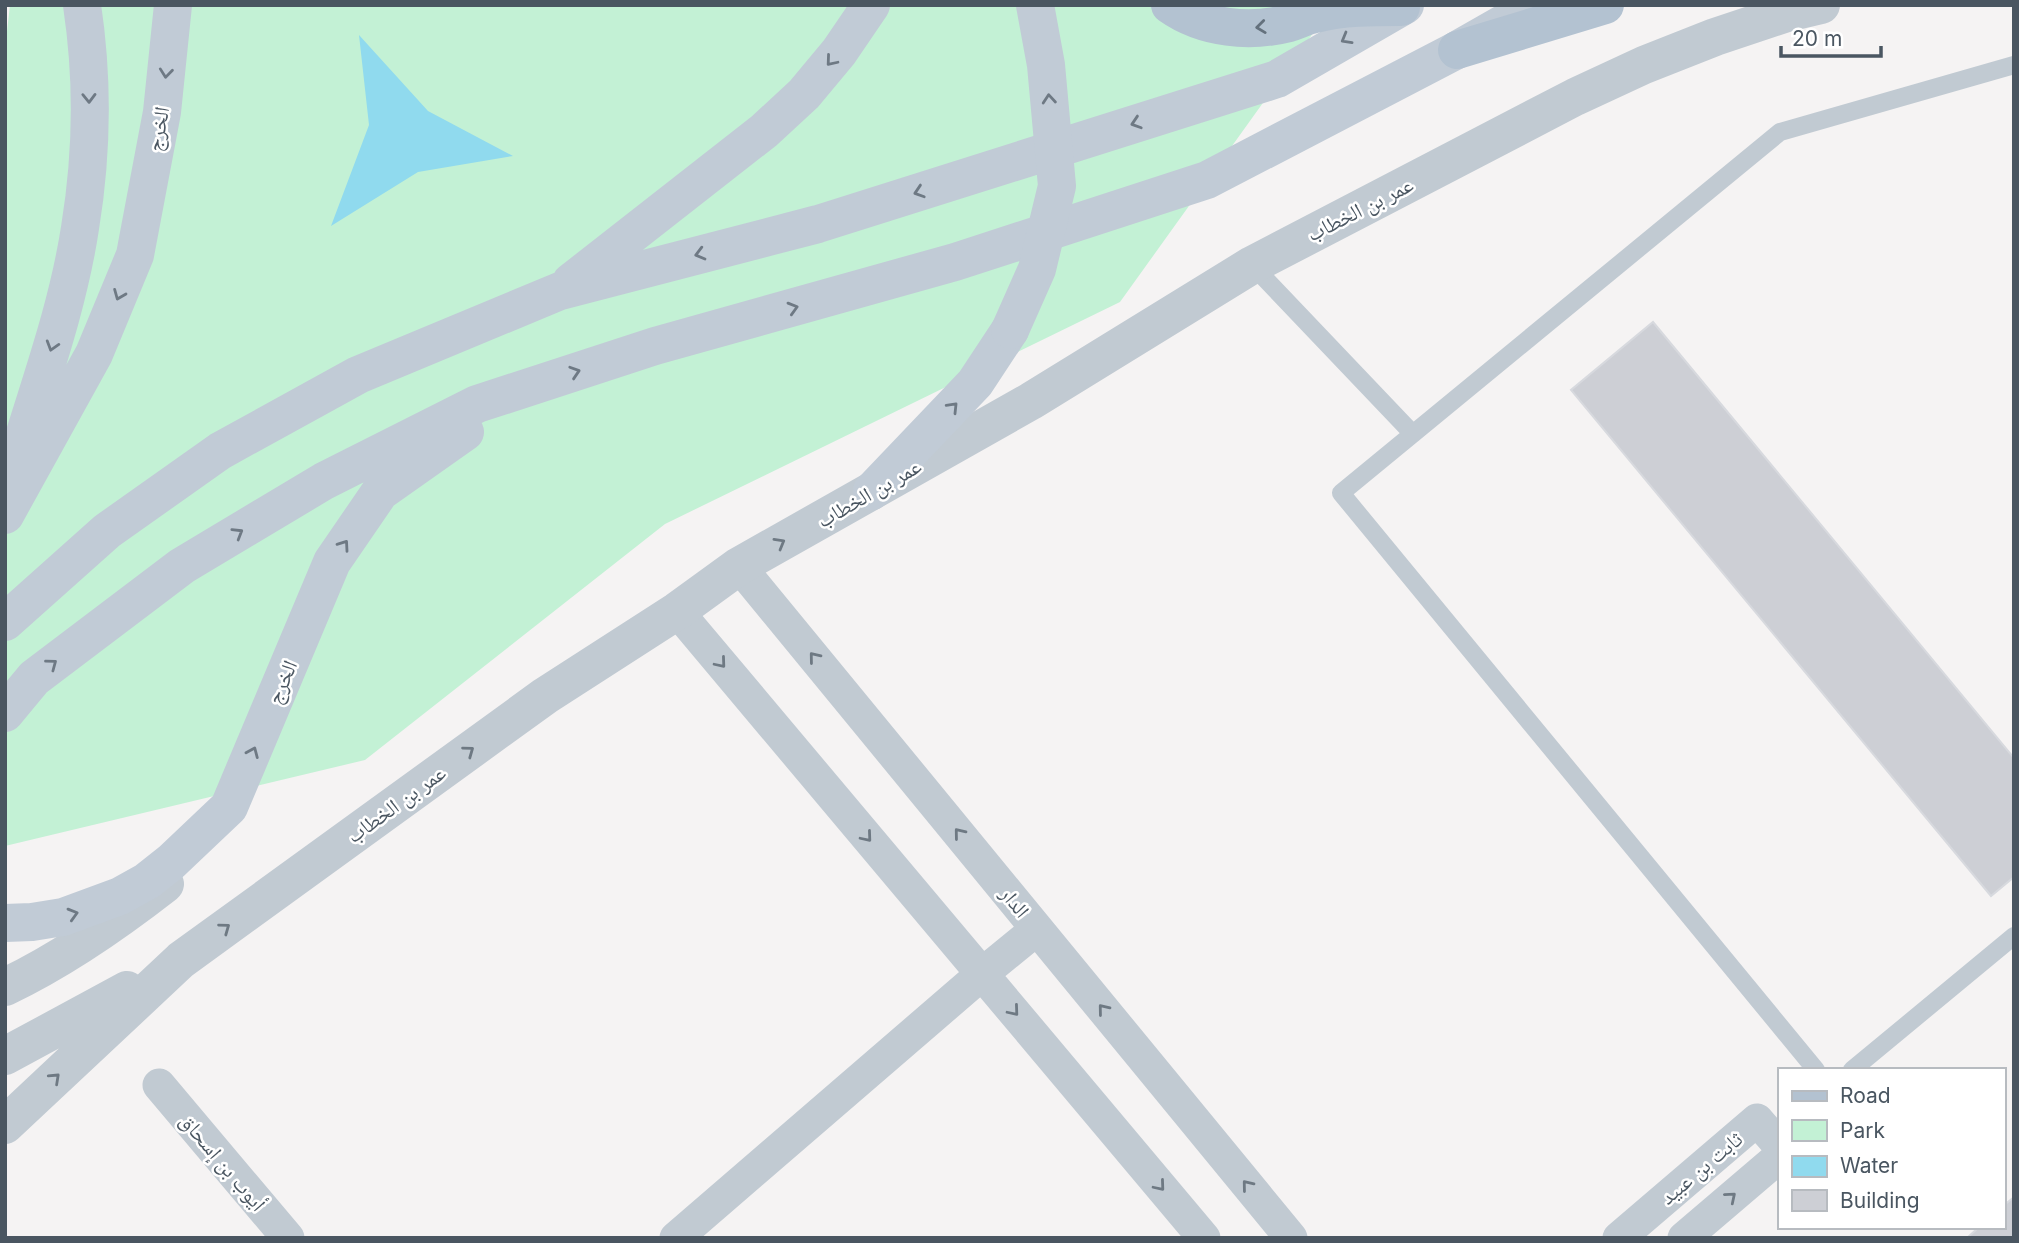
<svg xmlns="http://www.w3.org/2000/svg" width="2019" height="1243" font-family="Inter,'Noto Naskh Arabic',sans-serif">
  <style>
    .green { fill: #c3f1d5 }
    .water { fill: #90daee }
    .building { fill: #cdcfd5; stroke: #d7d9de; stroke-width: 2 }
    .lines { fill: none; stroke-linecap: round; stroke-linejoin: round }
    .service { stroke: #c1cad2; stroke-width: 18 }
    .minor { stroke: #c1cad2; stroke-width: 33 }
    .tertiary { stroke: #c1cad2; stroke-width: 38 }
    .secondary { stroke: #c1cbd6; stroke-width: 38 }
    .primary { stroke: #b3c2d1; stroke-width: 38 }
    .secondary-bridge { stroke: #c1cbd6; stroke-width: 38 }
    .oneway { stroke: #64717d }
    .oneway2 { stroke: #6e7984 }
    .oneway3 { stroke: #6e7983 }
    .labels { text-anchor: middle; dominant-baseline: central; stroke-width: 5; stroke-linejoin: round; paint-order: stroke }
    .street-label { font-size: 21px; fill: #4a5661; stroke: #fff }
  </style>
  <rect width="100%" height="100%" fill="#f5f3f3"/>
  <!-- green -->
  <path class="green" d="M10,5h1359l-53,24 -196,273 -455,222 -300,236 -360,86v-797z"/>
  <!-- water -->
  <path class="water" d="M359,35l69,76 85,45 -95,16 -87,54 38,-101z"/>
  <!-- building -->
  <path class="building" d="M1653,322l361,436v119l-23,19 -420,-506z
    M2014,1197v41h-47l12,-11h24v-21z"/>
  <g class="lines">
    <!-- service -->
    <path class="service" d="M1252,265l161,169
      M1816,1070l-475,-577 439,-361 234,-67
      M1852,1070l162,-134"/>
    <!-- minor -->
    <path class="minor" d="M739,566l552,672
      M677,611l527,627
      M159,1085l129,153
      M676,1238l306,-264 55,-45
      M1619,1238l138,-118 22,25
      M1684,1238l95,-81"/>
    <!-- tertiary -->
    <path class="tertiary" d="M5,987c57,-27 110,-64 160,-103
      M5,1056l122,-66
      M5,1125l176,-165 364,-264 132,-85 62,-45 292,-165 221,-136 323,-168 69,-32 71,-28 72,-24 34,-8"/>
    <!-- secondary -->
    <path class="secondary" d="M571,282l193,-151 40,-37 35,-42 32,-47
      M17,459c23,-76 51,-152 63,-231 12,-73 13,-150 2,-223
      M872,491l103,-108 35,-53
      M5,515l89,-161 41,-99 27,-143 11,-107
      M5,622l102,-91 113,-80 138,-76 202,-84 258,-67 459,-145 128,-74
      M5,713l29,-35 148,-112 142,-85 153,-77 178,-58 300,-84 252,-82 250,-130 79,-45
      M5,923l27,-1 31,-5 57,-21 27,-15 24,-19 58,-55 103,-245 48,-70 85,-60"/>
    <!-- primary -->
    <path class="primary" d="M1170,5c34,24 80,28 119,18 9,-3 17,-7 26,-9 28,-7 57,-7 86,-7
      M1457,50l148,-45"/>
    <!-- secondary-bridge -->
    <path class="secondary-bridge" d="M1010,330l27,-61 20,-83 -11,-121 -11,-60"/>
  </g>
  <!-- one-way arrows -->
  <defs><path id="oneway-chevron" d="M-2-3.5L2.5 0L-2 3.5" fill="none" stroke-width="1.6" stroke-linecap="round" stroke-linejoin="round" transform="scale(1.75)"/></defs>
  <use class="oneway" href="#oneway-chevron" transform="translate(1261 27) rotate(173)"/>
  <g class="oneway2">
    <use href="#oneway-chevron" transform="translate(1346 39) rotate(150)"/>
    <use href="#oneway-chevron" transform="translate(831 61) rotate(130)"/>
    <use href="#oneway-chevron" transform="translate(166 73) rotate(96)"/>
    <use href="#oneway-chevron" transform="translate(89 98) rotate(89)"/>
    <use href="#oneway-chevron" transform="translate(1049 99) rotate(-95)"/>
    <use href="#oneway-chevron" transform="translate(1136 123) rotate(162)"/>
    <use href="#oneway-chevron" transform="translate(919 192) rotate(162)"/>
    <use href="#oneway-chevron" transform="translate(700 254) rotate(165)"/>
    <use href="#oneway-chevron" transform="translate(119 295) rotate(112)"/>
    <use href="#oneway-chevron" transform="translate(793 308) rotate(-16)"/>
    <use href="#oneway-chevron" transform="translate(52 346) rotate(107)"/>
    <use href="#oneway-chevron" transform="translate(575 372) rotate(-18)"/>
    <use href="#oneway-chevron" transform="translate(953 407) rotate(-46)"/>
    <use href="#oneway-chevron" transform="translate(238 533) rotate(-31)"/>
    <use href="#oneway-chevron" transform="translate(344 545) rotate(-55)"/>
    <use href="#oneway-chevron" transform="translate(52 664) rotate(-37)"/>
    <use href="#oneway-chevron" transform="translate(253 752) rotate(-67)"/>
    <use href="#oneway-chevron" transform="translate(73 914) rotate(-16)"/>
  </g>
  <g class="oneway3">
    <use href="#oneway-chevron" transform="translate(780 543) rotate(-30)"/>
    <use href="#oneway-chevron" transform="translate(814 657) rotate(-129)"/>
    <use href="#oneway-chevron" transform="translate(721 663) rotate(50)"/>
    <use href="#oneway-chevron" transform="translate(469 751) rotate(-36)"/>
    <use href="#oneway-chevron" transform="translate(959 833) rotate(-129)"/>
    <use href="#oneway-chevron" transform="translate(867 837) rotate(50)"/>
    <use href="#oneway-chevron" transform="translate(225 928) rotate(-36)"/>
    <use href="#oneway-chevron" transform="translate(1103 1009) rotate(-129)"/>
    <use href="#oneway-chevron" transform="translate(1014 1011) rotate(50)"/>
    <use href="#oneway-chevron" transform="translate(55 1078) rotate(-43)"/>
    <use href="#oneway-chevron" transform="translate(1247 1185) rotate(-129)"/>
    <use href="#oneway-chevron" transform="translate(1160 1186) rotate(50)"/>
    <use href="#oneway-chevron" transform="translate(1731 1197) rotate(-40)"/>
  </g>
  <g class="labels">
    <!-- street labels -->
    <g class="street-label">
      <text transform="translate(158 129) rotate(-80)">الخرج</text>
      <text transform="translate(1360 209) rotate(-27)">عمر بن الخطاب</text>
      <text transform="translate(869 493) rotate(-30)">عمر بن الخطاب</text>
      <text transform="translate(282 682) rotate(-67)">الخرج</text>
      <text transform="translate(396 804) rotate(-36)">عمر بن الخطاب</text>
      <text transform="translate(1015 902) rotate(51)">الدار</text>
      <text transform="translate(223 1162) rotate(50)">أيوب بن إسحاق</text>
      <text transform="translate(1701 1168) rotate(-40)">ثابت بن عبيد</text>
    </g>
  </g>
  <!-- border -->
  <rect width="2019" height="1243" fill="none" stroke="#4a5661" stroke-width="14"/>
  <!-- legend -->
  <rect x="1778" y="1068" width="228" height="161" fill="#ffffff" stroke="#b7bbc0" stroke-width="2"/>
  <rect x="1792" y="1091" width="35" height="10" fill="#b3c2d1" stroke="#b7bbc0" stroke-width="2"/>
  <text x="1840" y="1103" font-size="21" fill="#4a5661">Road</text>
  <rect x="1792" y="1120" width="35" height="21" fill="#c3f1d5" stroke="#b7bbc0" stroke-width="2"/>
  <text x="1840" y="1138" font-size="21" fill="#4a5661">Park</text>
  <rect x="1792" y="1156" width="35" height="21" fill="#90daee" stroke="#b7bbc0" stroke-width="2"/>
  <text x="1840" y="1173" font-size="21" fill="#4a5661">Water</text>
  <rect x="1792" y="1190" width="35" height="21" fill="#cdcfd5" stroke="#b7bbc0" stroke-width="2"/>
  <text x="1840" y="1208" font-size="21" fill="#4a5661">Building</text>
  <!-- scale -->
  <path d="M1781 46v10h100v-10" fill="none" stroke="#4a5661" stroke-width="3.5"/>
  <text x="1792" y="46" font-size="21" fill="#4a5661" stroke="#ffffff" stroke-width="5" paint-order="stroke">20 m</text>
</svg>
